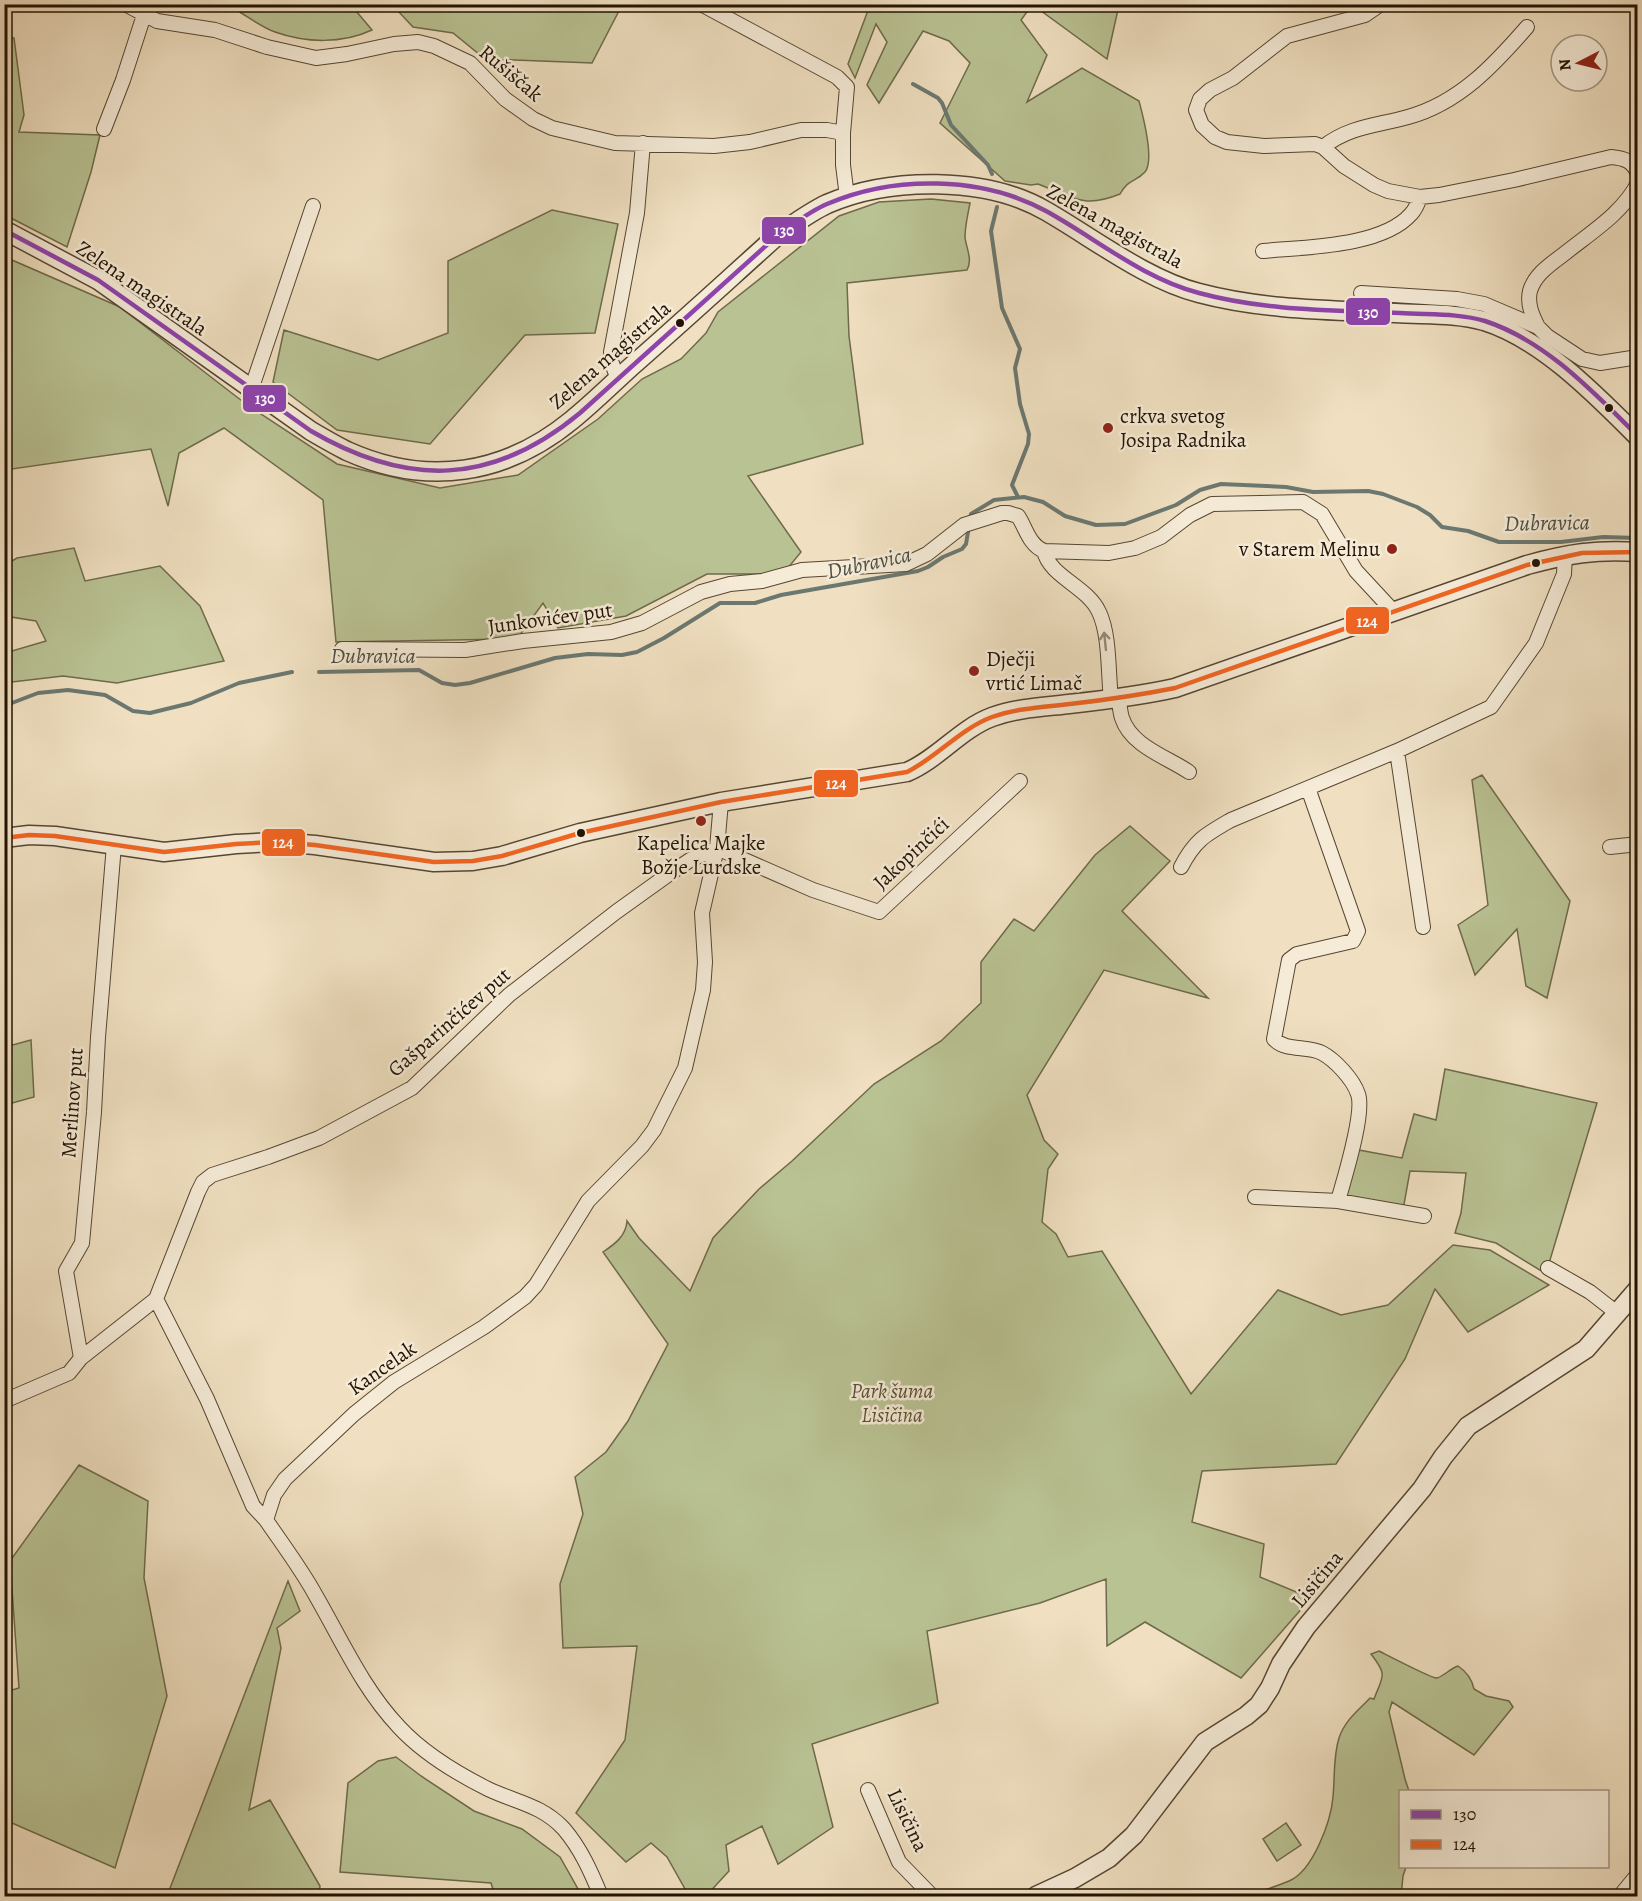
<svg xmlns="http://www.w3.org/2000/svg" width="1642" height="1901" font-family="Alegreya,serif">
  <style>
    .green { fill: #b9c293; stroke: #6e6a4b; stroke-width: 1.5 }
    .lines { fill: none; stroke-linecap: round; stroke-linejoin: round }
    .stream { stroke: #6b7871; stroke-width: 4 }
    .minor-casing { stroke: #564632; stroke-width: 16 }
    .tertiary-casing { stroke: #564632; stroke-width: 21 }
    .minor { stroke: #f5ebd7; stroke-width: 14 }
    .tertiary { stroke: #f5ebd7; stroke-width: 18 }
    .bus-1-casing { stroke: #f5ebd7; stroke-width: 9 }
    .bus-2-casing { stroke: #f5ebd7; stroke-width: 9 }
    .bus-1 { stroke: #8e44ad; stroke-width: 4.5 }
    .bus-2 { stroke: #f26522; stroke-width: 4.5 }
    .oneway { stroke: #968a78 }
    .bus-dot { fill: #221303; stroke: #f5ebd7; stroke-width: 2 }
    .poi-dot { fill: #8f2418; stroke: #f5ebd7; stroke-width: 2 }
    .labels { text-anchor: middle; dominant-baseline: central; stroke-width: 5; stroke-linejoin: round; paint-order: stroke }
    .street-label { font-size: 21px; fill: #221303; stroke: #f5ebd7 }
    .poi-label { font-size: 21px; fill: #221303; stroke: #f5ebd7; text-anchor: start }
    .park-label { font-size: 21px; font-style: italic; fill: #575035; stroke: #f5ebd7 }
    .water-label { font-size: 22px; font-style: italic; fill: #4d4e43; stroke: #f5ebd7 }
    .line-badge { stroke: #f5ebd7; stroke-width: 2 }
    .badge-label { font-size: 16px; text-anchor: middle; font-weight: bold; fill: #fff }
  </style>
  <rect width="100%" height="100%" fill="#f0e0c1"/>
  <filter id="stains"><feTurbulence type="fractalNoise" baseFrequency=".00333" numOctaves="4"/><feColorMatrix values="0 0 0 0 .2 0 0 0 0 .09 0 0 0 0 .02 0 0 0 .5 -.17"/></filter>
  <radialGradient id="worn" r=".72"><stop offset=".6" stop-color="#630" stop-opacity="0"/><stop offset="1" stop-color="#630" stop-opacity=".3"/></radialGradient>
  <!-- green -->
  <path class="green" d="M235,4l116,1 21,25c-30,14 -66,13 -97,2 -14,-5 -28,-16 -42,-24z
    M385,5h237l-30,58 -107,-4 -32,-26 -40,-6 -14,-15z
    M870,5h162l-11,15 26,35 -20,47 55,-34 57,33c4,15 16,59 6,71 -9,10 -17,7 -25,22 -37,15 -47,3 -82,-10l-7,1 -26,-4 -65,-58 30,-60 -21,-22 -26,-10 -44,72 -12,-18 20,-43 -11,-18 -21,54 -7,-14z
    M1033,5h86l-12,54z
    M5,38h9l10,77 -5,17 81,3 -9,37 -24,75 -62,-32z
    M931,199l39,4c-2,11 -5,23 -5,34 1,11 8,22 2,33l-120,13 2,53 14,108 -115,32 53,76 -18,22h-76l-81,42 -68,12 -15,-25 -26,36 -181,3 -13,-142 -99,-72 -45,25 -11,53 -17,-57 -146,21v-213l115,50 126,97 91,60 103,24 78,-13 80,-56 44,-40 39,-20 25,-26 12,-21 121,-96 40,-14z
    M552,210l66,14 -23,109 -70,2 -95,109 -93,-14 -64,-48 11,-52 94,30 70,-27v-72z
    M74,548l11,33 75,-15 40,40 24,55 -107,22 -54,-7 -51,6 -7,-13v-16l41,-12 -10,-20 -31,-5v-51l12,-7z
    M1482,775l88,126 -23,97 -21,-12 -9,-57 -42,46 -17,-50 30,-20 -16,-125z
    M1130,826l40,35 -48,50 86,87 -104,-28 -77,125 17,45 14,14 -10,15 -6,53 14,12 12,23 34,-6 89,143 87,-104 63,25 47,-10 65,-60 37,5 59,35 -81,47 -33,-43 -30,70 -69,105 -134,7 -10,51 72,22 -4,33 51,21 -70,80 -96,-56 -38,24 -1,-67 -66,24 -113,28 11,72 -126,41 21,83 -55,37 -16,-38 -36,19 3,26 -23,25h-17l-22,-39 -16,-14 -25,19 -50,-49 49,-73 12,-94 -74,2 -3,-64 23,-70 -8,-37 31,-25 22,-31 40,-77 -65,-92c12,-8 23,-16 24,-31l12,17 51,53 23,-53 46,-49 33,-28 82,-77 67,-43 40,-38v-41l33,-43 20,12 61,-76z
    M31,1040l3,57 -29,8v-58z
    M1445,1069l152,34 -47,157 -7,12 -47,-29 -41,-10 6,-20 5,-40 -56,-2 -7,39 -58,-4 8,-57 49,9 12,-44 22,6z
    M79,1465l69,36 -4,77 23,118 -52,172 -110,-48v-128l14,-4 -9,-127z
    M288,1581l12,30 -23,17 4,20 -32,162 21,-10 50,86 -1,10h-152z
    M1379,1651c8,4 54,28 58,27 7,-2 14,-10 21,-12 9,6 14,13 16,23l12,7 23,5 4,6 -39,48 -82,-53 -3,10 16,67 4,12 -9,1v74l6,1 -3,9 -2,20h-188c12,-1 24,0 37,-2 12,-3 27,-8 39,-13 24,-10 42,-60 44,-84 2,-20 0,-40 6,-59 6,-18 19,-27 31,-40l4,1c9,-24 14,-23 -3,-45z
    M396,1757l25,19 53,35 48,18 38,28 22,39h-87l-4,-13 -151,-11 8,-89 30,-22z
    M1286,1823l15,22 -24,16 -14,-22z"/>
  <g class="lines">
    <!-- stream -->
    <path class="stream" d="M913,84l25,14 4,5 9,22 37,40 4,9
      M997,207l-6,24 11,77 18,41 -5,19 5,36 9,30 -1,10 -16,41 6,12
      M970,519l1,-5 23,-14 30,-3 19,5 22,14 31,9 29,-1 51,-19 24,-15 21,-6 65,3 27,5 55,-1 15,3 34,13 13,8 12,12 26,4 31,11h62l42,-5 35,1
      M319,672l100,-2 23,13 13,2 15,-2 85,-25 33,-4 34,1 15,-3 27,-14 56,-35h35l26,-8 137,-24 10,-4 15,-10 19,-8 4,-5 3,-18
      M4,706l34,-13 30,-3 37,5 28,16 17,2 41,-10 48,-20 53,-11"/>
    <defs>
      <path id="minor" d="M125,4l32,17 58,9 52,17 49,11 31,-4 47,-10 24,-2 16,4 36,17 35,36 28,20 19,9 63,15 99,3 36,-4 51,-12h26l16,3
        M701,4l136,73 10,10 -4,46v32l4,32
        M1381,4l-16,11 -78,21 -54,42 -23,12 -10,9 -4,11 6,15 13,12 12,5 37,4 51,-2 8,3 21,19 30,19 14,6 32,6 19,-2 75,-15 97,-23c13,1 22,4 27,17
        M104,129l19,-49 21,-65
        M1323,147c27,-21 53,-21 85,-30 51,-14 86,-52 119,-90
        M1263,251c42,-4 119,-4 148,-37 5,-5 7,-11 9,-17
        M1361,293l96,6 27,5 54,23 9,9 35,23 18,4 38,-6
        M1538,327c-6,-12 -11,-23 -8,-36 5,-17 21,-27 34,-37 26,-21 59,-41 74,-71
        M618,379l-7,-18v-9l26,-139 6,-70
        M251,390l62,-184
        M1044,551c6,26 43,35 55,61 11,23 9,61 12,87
        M342,649l123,1 58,-9 88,-9 31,-9 59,-31 29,-8 32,-3 40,-11 104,-6 21,-10 37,-29 38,-12h6l10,3c8,12 11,29 26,35l65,2 26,-5 26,-11 29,-22 22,-11 91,-2 19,12 34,57 38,41
        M1118,698c2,7 2,14 4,20 9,28 45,39 67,54
        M1397,751l26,176
        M1308,788l50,143 -5,10 -56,13 -8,6 -15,79c12,13 33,6 48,14 13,7 31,26 36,41 7,19 -14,85 -20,107
        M1610,847l28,-3
        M1181,867c14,-27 24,-32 50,-47l166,-69 94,-44 45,-64 28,-69 1,-20
        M1255,1197l83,4 86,15
        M1548,1268l42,24 27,21
        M156,1299l42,-107 5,-10 9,-7 56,-18 51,-19 93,-50 97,-93 107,-83 53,-38 21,-14 27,-12 96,42 66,22 141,-131
        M81,1358l75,-59 51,100 46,107 13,14
        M4,1401l65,-28 12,-15 -15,-87 16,-28 12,-131 4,-75 16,-192
        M868,1790l31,72 33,34
        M601,1896c-10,-24 -20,-47 -37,-67 -22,-24 -49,-27 -76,-40 -32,-16 -65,-36 -89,-62 -36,-38 -57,-86 -83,-131 -14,-26 -33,-51 -50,-76l8,-25 11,-16 69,-65 40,-32 90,-55 41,-30 11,-12 52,-84 54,-55 12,-16 31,-62 18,-78 2,-28 -3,-49 15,-65 4,-46
        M1620,1896l18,-22"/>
      <path id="tertiary" d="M4,230l94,50 213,151c12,7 24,14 36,20 80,36 158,24 225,-31 21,-17 41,-37 61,-55 49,-43 97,-87 146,-131 15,-10 31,-22 48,-30 62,-27 159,-28 219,7 47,27 101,69 153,82 64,17 131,17 196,20 30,2 60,0 89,8 58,18 112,74 154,116
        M4,838l25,-3 26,1 109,16 72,-8 40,-2 39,3 119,17 39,-1 29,-5 78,-23 141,-31 186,-30c31,-13 53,-43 85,-55 25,-9 51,-10 77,-13 36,-4 71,-8 106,-16l352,-123c40,-11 69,-16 111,-13
        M1036,1896l39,-18 34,-20 25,-23 71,-93 41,-26 13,-11 11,-17 11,-24 25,-37 116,-138 21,-32 25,-31 118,-77 52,-60"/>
    </defs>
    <!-- minor casing -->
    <use href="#minor" class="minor-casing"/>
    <!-- tertiary casing -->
    <use href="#tertiary" class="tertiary-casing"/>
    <!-- minor -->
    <use href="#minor" class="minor"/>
    <!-- tertiary -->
    <use href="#tertiary" class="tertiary"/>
    <defs>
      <path id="bus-1" d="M4,230l94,50 213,151c96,56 181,55 269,-18l199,-179c15,-10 31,-23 48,-30 67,-29 155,-28 219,7 51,28 96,67 153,82 66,18 134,17 201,20 28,2 58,0 85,8 61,20 108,71 153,115"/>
      <path id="bus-2" d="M4,838l25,-3 26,1 109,16 72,-8 40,-2 39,3 119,17 39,-1 29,-5 78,-23 141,-31 186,-30c30,-15 53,-43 85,-55 25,-9 52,-10 78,-13 35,-4 70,-9 105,-16l352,-123 55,-12 56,-1"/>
    </defs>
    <!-- bus-1 casing -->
    <use href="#bus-1" class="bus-1-casing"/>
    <!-- bus-2 casing -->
    <use href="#bus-2" class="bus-2-casing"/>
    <!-- bus-1 -->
    <use href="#bus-1" class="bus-1"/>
    <!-- bus-2 -->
    <use href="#bus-2" class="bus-2"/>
  </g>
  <!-- one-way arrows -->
  <defs><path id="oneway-shaft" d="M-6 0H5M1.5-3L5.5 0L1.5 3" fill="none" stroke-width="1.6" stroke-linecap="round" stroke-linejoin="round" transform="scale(1.5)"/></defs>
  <use class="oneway" href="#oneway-shaft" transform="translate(1105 641) rotate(-96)"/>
  <!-- markers -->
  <g class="bus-dot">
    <circle cx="680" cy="323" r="5"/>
    <circle cx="1609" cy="408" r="5"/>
    <circle cx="1536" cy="563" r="5"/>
    <circle cx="581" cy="833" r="5"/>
  </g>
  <g class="poi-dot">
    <circle cx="1108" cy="428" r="6"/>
    <circle cx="1392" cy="549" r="6"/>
    <circle cx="974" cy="671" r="6"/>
    <circle cx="701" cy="821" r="6"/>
  </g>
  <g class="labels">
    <!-- street labels -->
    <g class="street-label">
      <text transform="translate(511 73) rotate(40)">Rušiščak</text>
      <text transform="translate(1115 226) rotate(29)">Zelena magistrala</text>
      <text transform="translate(142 288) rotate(34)">Zelena magistrala</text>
      <text transform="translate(610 355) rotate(-41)">Zelena magistrala</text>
      <text transform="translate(550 618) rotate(-8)">Junkovićev put</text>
      <text transform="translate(911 853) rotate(-43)">Jakopinčići</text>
      <text transform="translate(449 1022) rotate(-41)">Gašparinčićev put</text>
      <text transform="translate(72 1103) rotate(-86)">Merlinov put</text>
      <text transform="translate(382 1368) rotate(-35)">Kancelak</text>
      <text transform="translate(1317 1579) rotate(-50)">Lisičina</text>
      <text transform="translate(908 1820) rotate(64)">Lisičina</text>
    </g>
    <!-- poi labels -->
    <g class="poi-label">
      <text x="1120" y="416">crkva svetog<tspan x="1120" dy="24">Josipa Radnika</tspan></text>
      <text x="1380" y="549" text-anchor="end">v Starem Melinu</text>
      <text x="986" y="659">Dječji<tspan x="986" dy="24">vrtić Limač</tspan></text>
      <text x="701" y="843" text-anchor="middle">Kapelica Majke<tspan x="701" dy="24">Božje Lurdske</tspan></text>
    </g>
    <!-- park labels -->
    <g class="park-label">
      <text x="892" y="1391">Park šuma<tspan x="892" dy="24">Lisičina</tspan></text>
    </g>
    <!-- water labels -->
    <g class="water-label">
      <text transform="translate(1547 523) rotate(-1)">Dubravica</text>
      <text transform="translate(869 563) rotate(-12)">Dubravica</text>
      <text x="373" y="656">Dubravica</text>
    </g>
  </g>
  <g class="line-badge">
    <rect x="761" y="216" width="46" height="29" rx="6" fill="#8e44ad"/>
    <rect x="1345" y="297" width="46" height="29" rx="6" fill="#8e44ad"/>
    <rect x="242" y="384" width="45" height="29" rx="6" fill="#8e44ad"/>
    <rect x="1345" y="606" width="45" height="29" rx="6" fill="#f26522"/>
    <rect x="813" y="769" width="46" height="29" rx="6" fill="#f26522"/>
    <rect x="261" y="828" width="45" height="29" rx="6" fill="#f26522"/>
  </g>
  <g class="badge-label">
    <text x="784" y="236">130</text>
    <text x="1368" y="318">130</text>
    <text x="265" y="404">130</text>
    <text x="1367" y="627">124</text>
    <text x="836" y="789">124</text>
    <text x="283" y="848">124</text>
  </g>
  <!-- margin -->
  <rect width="1642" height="1901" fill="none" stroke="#f0e0c1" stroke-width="24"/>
  <rect x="6" y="6" width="1630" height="1889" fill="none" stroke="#221303" stroke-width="3"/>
  <rect x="12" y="12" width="1618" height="1877" fill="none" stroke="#221303" stroke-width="1.5"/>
  <!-- legend -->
  <rect x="1399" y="1790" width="210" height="78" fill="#f5ebd7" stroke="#a19582" stroke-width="1.5"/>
  <rect x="1411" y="1810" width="30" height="9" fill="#8e44ad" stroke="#a19582" stroke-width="1.5"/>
  <text x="1453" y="1820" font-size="18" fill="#221303">130</text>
  <rect x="1411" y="1840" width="30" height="9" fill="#f26522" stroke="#a19582" stroke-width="1.5"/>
  <text x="1453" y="1850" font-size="18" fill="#221303">124</text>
  <!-- north arrow -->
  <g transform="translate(1579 63) rotate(263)"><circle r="28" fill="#f5ebd7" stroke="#a19582" stroke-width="1.5"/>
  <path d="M0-4.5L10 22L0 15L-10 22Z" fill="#8f2418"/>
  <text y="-9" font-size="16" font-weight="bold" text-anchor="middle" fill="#221303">N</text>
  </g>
  <rect width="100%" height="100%" filter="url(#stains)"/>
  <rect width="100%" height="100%" fill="url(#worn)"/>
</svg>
